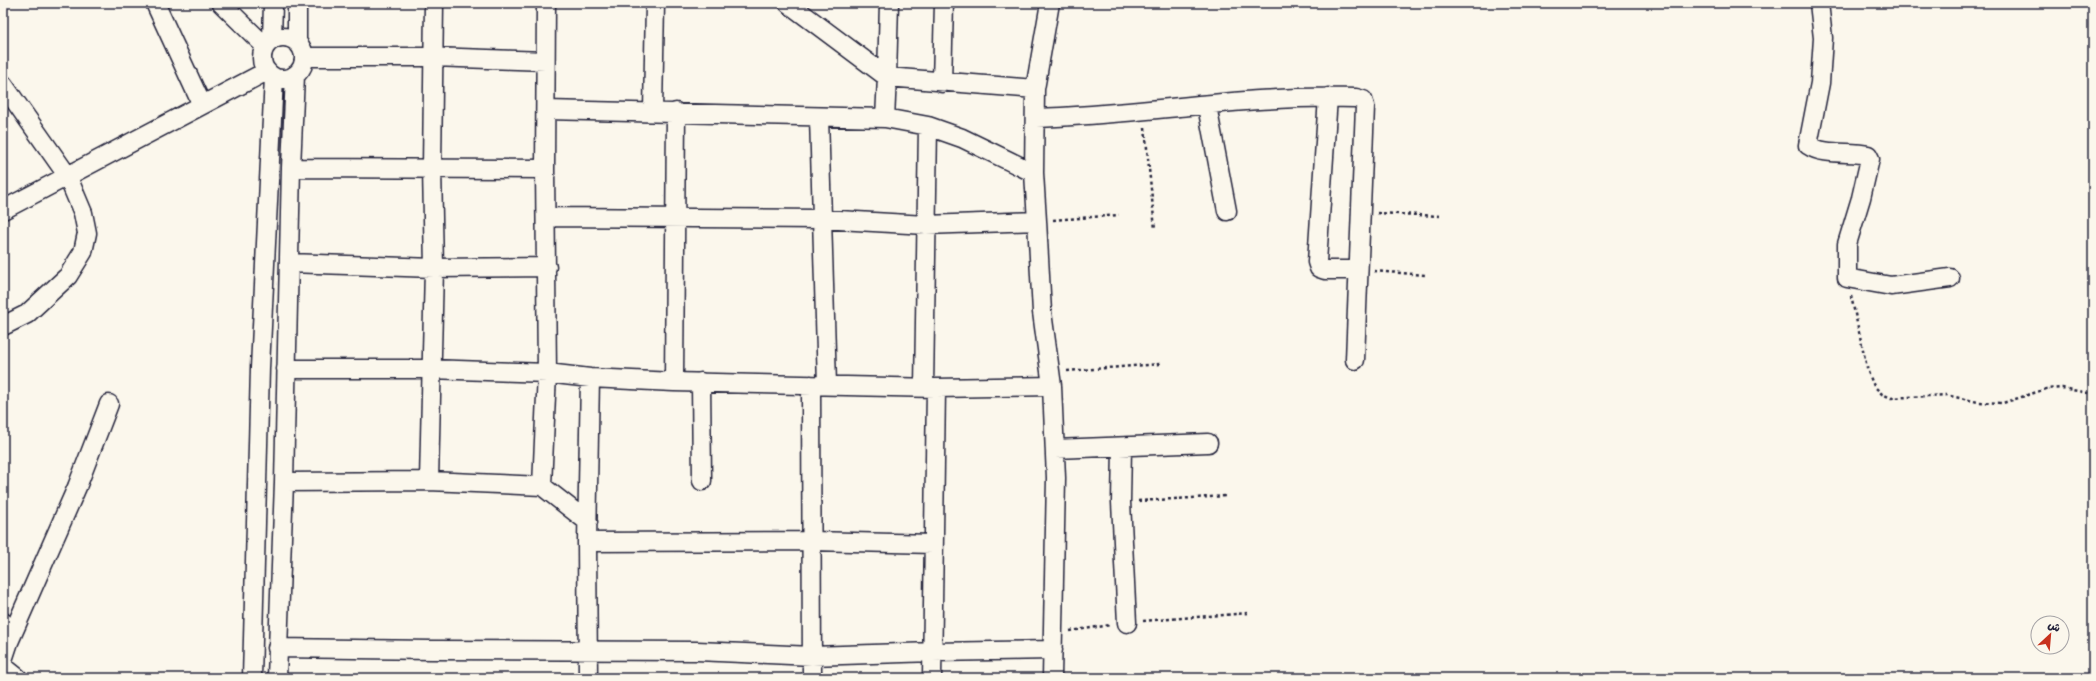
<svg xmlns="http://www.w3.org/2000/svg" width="2096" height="681" font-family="'Patrick Hand','Playpen Sans Arabic',sans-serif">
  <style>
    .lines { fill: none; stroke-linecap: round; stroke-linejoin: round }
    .minor-casing { stroke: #22223b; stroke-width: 21 }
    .path { stroke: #22223b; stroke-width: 2.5; stroke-dasharray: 3 3; stroke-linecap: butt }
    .minor { stroke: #fbf7ec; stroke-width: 18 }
  </style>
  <rect width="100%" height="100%" fill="#fbf7ec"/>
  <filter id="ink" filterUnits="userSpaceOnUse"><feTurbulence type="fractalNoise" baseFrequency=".025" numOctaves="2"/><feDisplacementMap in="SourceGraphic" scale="8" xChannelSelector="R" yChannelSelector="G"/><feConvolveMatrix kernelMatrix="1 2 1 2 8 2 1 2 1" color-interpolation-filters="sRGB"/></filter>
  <g filter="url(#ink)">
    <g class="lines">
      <defs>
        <path id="minor" d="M155,3l47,102
          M221,3l44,43
          M788,3l99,74 -2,41
          M889,3l-2,74 148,12 15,-86
          M1819,3l4,35 -3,45 -12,62c16,11 42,6 60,10l2,4 -9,39 -14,46v34l44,8 59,-8
          M262 58a21 21 0 1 1 42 0a21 21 0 1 1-42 0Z
          M272,40l1,-37
          M297,41v-38
          M305,57h128l112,4
          M942,83l2,-80
          M3,84l64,91 16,38 4,20 -4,19 -15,24 -41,38 -24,12
          M1035,89l-1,84 3,48 5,91 10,74 4,92 -4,200
          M1328,97l-11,165 2,6 6,2h33
          M1207,106l20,105
          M546,110l339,8 43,8 34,12 72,35
          M653,111l2,-108
          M819,117l8,268
          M1036,118c107,-3 213,-24 320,-20l7,2 2,6 -10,254
          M291,168l254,1
          M3,210l264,-139
          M547,217l274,2 105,6 111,-4
          M289,263l145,5 113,-1
          M286,369h144l117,4 43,5 84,4 262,6 116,-2
          M674,382l2,-270
          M701,382l1,99
          M811,385l1,293
          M924,388l4,-262
          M1122,447l-1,55 6,121
          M1055,449l153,-6
          M429,481l5,-213 -2,-100 2,-165
          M284,482l145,-1 113,5 46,36
          M542,486l5,-113 -2,-204 1,-166
          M587,542l225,-1 121,3
          M3,622l6,20 -6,18
          M9,642l68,-155 32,-83
          M277,648l155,2 265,1 115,5 121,-4 120,-2
          M3,666l15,12
          M252,678l8,-310 14,-291
          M277,678l7,-196 7,-314 4,-93
          M588,678l-1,-136 3,-164
          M932,678l4,-290"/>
      </defs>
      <!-- minor casing -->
      <use href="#minor" class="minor-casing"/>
      <!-- path -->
      <path class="path" d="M1145,128l10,101
        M1377,213l63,3
        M1053,220l66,-5
        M1374,271l52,4
        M1851,296l17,76 6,14 8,8 9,4 55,-3 32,7 25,1 43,-14 16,-1 31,6
        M1067,371l93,-7
        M1138,501l89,-5
        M1143,621l106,-8
        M1070,631l41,-6"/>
      <!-- minor -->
      <use href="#minor" class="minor"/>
    </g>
  </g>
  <!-- margin -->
  <rect width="2096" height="681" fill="none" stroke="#fbf7ec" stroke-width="16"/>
  <rect x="8" y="8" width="2080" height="665" fill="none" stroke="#22223b" stroke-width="1.5" filter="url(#ink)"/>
  <!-- north arrow -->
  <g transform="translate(2050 635) rotate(26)"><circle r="19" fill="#fbf7ec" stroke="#a4a2a5"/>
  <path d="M0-3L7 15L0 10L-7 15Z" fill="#c8321e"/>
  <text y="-6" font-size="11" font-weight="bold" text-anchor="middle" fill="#22223b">ش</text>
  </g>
</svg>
